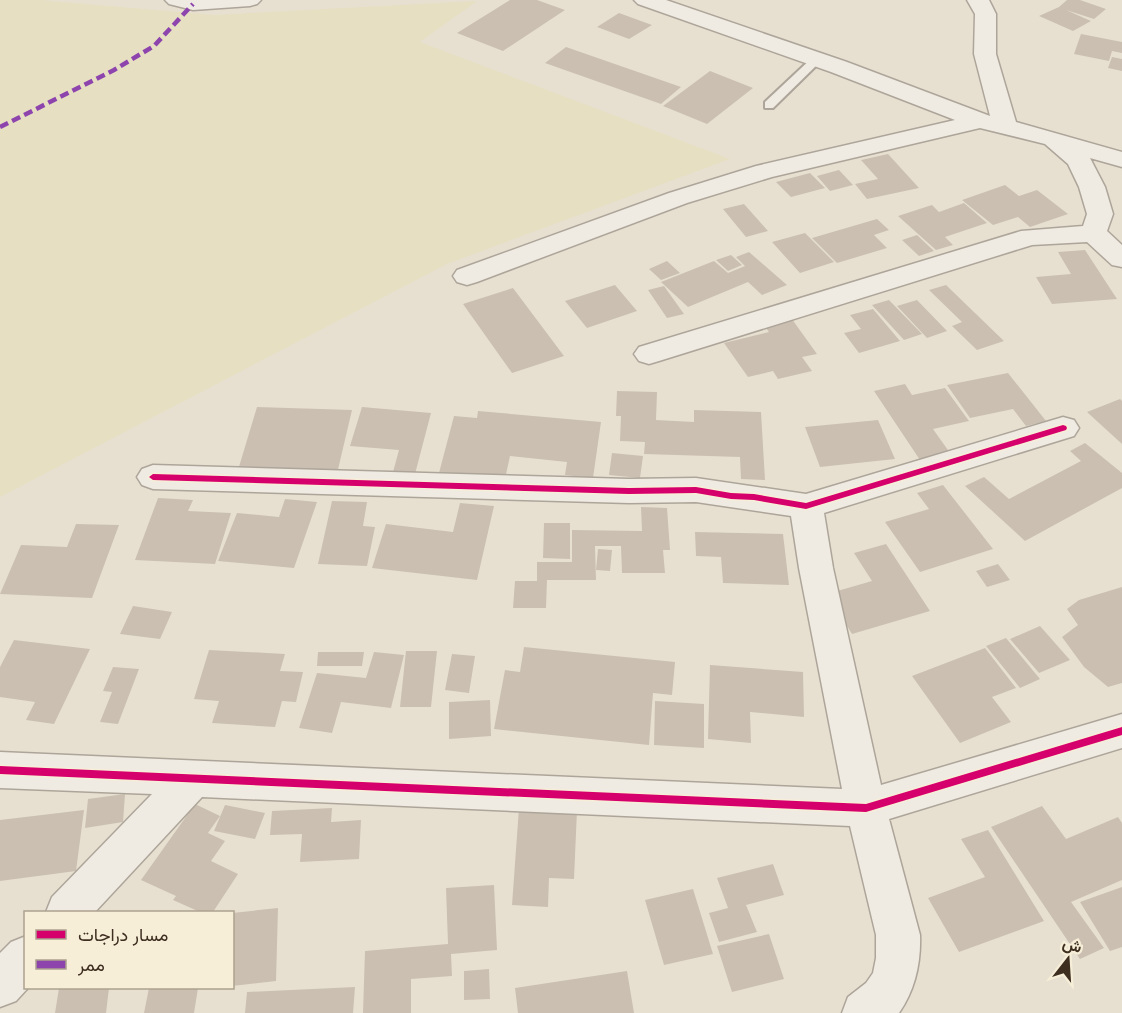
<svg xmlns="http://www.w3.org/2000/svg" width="1122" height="1013" font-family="'Roboto Serif',Vazirmatn,serif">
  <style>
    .farmland { fill: #e6dfc2 }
    .building { fill: #cbbfb2 }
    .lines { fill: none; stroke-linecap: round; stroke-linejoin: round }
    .service-casing { stroke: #ada599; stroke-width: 4 }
    .minor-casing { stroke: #ada599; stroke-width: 3 }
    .service { fill: #efebe3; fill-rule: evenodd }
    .minor { fill: #efebe3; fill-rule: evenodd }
    .quiet { stroke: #8e44ad; stroke-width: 4.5; stroke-dasharray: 9 4.5; stroke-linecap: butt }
    .cycleway-casing { stroke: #f7eed8; stroke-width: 3 }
    .cycleway { fill: #d6006c; fill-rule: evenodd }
  </style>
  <rect width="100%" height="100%" fill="#e7e0d1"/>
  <!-- farmland -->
  <path class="farmland" d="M0,0h40l174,15 263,-14 -57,41 310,117 -283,105 -447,233z"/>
  <!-- building -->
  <path class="building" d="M510,0h27l28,10 -62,41 -46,-18z
    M1067,0h13l26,9 -12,10 -28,-9 25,11 -18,10 -34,-15 20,-9z
    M619,13l33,12 -23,14 -32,-12z
    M1081,34l41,8v11l-10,-2 -3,10 -35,-7z
    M566,47l115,40 -20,17 -116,-41z
    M1112,57l10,2v12l-14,-3z
    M710,71l43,17 -46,36 -44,-18z
    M888,154l31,34 -52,11 -12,-15 23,-5 -17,-19z
    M839,170l14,15 -23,6 -13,-15z
    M810,173l15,15 -34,9 -15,-15z
    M1005,185l14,11 18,-6 31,24 -38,13 -12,-10 -25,8 -31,-25z
    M964,203l23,20 -42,14 8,8 -17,5 -38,-34 34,-11 7,7z
    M744,204l24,27 -22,6 -23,-28z
    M877,219l12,11 -15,5 13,13 -50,15 -25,-25z
    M805,233l29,29 -34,11 -28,-31z
    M917,235l17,16 -15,5 -17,-16z
    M1085,250l32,49 -65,5 -16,-27 35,-3 -13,-22z
    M749,252l38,33 -25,10 -14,-13 -60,25 -27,-25 53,-21 14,12 17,-7 -9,-9z
    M731,255l11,10 -14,6 -12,-11z
    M667,261l13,12 -19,7 -12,-11z
    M615,285l22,26 -50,17 -22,-27z
    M946,285l58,56 -27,9 -25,-24 10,-4 -33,-32z
    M664,286l20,28 -17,4 -19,-28z
    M513,288l51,68 -52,17 -49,-69z
    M889,300l33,34 -18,6 -32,-35z
    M917,300l30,31 -20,7 -30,-32z
    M873,309l27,32 -41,12 -15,-20 17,-4 -11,-14z
    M789,315l28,39 -15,3 10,14 -34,8 -5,-8 -25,6 -24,-34 45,-11 -8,-10z
    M1008,373l38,48 -20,5 -13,-17 -43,9 -23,-33z
    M905,384l7,11 33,-7 24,33 -36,8 17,24 -30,7 -46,-69z
    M617,391l40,1 -1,28 38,2v-12l67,2 4,68 -24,-1 -1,-22 -96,-3 1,-12 -25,-1 1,-25h-5z
    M1120,399l2,2v43l-35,-32z
    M257,407l95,3 -16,68 -98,-8z
    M362,407l69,6 -16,61 -22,-2 6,-22 -49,-4z
    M478,411l123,11 -8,56 -28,-3 2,-13 -57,-6 -5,23 -66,-6 15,-57 23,2z
    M878,420l17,39 -75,8 -15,-40z
    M1085,443l37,30v15l-97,53 -60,-55 19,-9 25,22 72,-38 -11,-10z
    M612,453l31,3 -3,22 -31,-3z
    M943,485l50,64 -73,23 -35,-50 44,-13 -12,-16z
    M158,498l35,2 -5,11 43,2 -16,51 -80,-4z
    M285,499l32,3 -23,66 -76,-7 19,-48 42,4z
    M332,501l35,1 -4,24 12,1 -8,39 -49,-2z
    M460,503l34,3 -17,74 -105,-12 14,-44 67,8z
    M641,507l26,1 3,42h-7l2,23h-43l-1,-27h-26l1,34h-49l-1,28h-33l2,-27h22v-19h35v-32l70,1z
    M544,523h26v36l-27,-1z
    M76,524l43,1 -27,73 -92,-4 21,-49 46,2z
    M695,532l88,2 6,51 -66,-2 -2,-26 -25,-1z
    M886,544l44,67 -78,23 -25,-40 45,-13 -18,-28z
    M598,549l14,1 -2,21 -14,-1z
    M998,564l12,16 -23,7 -11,-16z
    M1122,587v96l-14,4 -24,-20 -22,-30 16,-12 -11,-16 12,-9z
    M133,606l39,6 -12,27 -40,-5z
    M1040,626l30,34 -31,13 -29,-34z
    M1006,638l34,41 -20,9 -34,-42z
    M14,640l76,9 -36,75 -28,-4 9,-18 -35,-5v-30z
    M524,647l151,15 -3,33 -19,-2 -4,52 -155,-16 11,-59 15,2z
    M985,648l31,40 -24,9 19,25 -51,21 -48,-67z
    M209,650l76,4 -5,17 23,1 -7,30 -14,-1 -7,26 -63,-4 7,-22 -25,-2z
    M406,651h31l-6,56h-31z
    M318,652h46l-2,14h-45z
    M374,652l30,3 -13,53 -50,-6 -9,31 -33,-5 18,-55 49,5z
    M452,654l23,2 -6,37 -24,-3z
    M710,665l93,7 1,45 -54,-5 1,31 -43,-4z
    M113,667l26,2 -21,55 -18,-2 12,-30 -9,-1z
    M490,700l1,36 -42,3v-37z
    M655,701l49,3v44l-50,-3z
    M125,794l-2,28 -38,6 3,-29z
    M195,804l25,12 -12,17 17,8 -14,20 27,13 -25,38h-13l-27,-12 3,-4 -35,-16z
    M225,805l40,8 -10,26 -41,-8z
    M1042,806l24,33 52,-22 4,6v57l-51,22 33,46 -24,11 -89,-132z
    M332,808l-1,14 30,-2 -2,39 -59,3 2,-28 -32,1 2,-24z
    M519,808l58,2 -3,69 -25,-1 -1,29 -36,-2z
    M84,810l-8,61 -76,10v-61z
    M988,830l56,91 -85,31 -31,-54 57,-21 -24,-38z
    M773,864l11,31 -38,10 11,27 -38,10 -10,-29 19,-5 -11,-30z
    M494,885l3,65 -46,4 1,22 -41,3v34h-48l2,-62 83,-7 -2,-56z
    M1122,887v60l-12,4 -30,-49z
    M693,889l20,65 -49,11 -19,-65z
    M278,908l-2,73 -44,5v-73z
    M769,934l15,45 -52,13 -15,-46z
    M489,969l1,30 -26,1v-29z
    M627,971l7,42h-116l-3,-25z
    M355,987l-2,26h-108l2,-21z
    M59,988h50l-3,25h-51z
    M149,988h49l-4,25h-50z"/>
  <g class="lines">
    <defs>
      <path id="service" d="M817,56l6,3 -2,2 -48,47h-8v-6l48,-45z"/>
      <path id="minor" d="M165,0h96l-4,4 -7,2 -57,4 -24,-6z
        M634,0h32l181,62 143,54 -16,-62 1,-40 -8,-14h22l7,14v40l20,68 106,30v15l-32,-9 15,29 8,27 -6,17 15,14v22l-10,-2 -25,-23 -55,3 -373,116 -10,3 -10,-3 -5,-7 5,-7 382,-116 62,-5 4,-12 -8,-27 -11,-23 -23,-20 -65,-16 -208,49 -85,26 -210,79 -10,3 -10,-3 -4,-6 4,-6 212,-77 87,-27 199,-46 -124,-48 -193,-68z
        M1063,417l11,3 5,8 -5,8 -250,77 9,55 48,217 241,-71v34l-233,71 31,116c1,28 -5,55 -21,78h-57l6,-16 18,-14 7,-10 3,-15v-23l-26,-109 -648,-29 -107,115h-49l6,-15 100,-103 -152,-6v-36l842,37 -43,-221 -8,-52 -95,-14 -67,1 -476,-14 -11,-4 -5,-8 5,-8 11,-4 476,14 67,-1 110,16z
        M26,936v52h2l-12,13 -16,6v-54l11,-11z"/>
    </defs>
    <!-- service casing -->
    <use href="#service" class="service-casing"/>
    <!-- minor casing -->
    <use href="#minor" class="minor-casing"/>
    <!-- service -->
    <use href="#service" class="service"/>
    <!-- minor -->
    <use href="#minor" class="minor"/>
    <!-- quiet -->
    <path class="quiet" d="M0,127l114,-57 40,-24 39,-42"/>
    <defs>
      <path id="cycleway" d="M1063,425l3,1 1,2 -1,2 -260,79 -52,-9 -23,-1 -35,-6 -67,1 -476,-14 -4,-3 4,-3 476,14 67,-1 35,6 23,1 52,9z
        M1122,727v8l-256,77 -866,-38v-8l866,38z"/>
    </defs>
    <!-- cycleway casing -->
    <use href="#cycleway" class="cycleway-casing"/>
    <!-- cycleway -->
    <use href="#cycleway" class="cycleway"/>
  </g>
  <!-- legend -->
  <rect x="24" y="911" width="210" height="78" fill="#f7eed8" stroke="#ada18e" stroke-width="1.5"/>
  <rect x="36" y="930" width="30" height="9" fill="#d6006c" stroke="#ada18e" stroke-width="1.5"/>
  <text x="78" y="941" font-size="18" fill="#3d2e20">مسار دراجات</text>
  <rect x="36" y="960" width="30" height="9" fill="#8e44ad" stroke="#ada18e" stroke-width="1.5"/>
  <text x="78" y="971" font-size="18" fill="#3d2e20">ممر</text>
  <!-- north arrow -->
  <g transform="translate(1068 959) rotate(17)" stroke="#f7eed8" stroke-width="4.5" paint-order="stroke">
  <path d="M0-4.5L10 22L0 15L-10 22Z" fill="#3d2e20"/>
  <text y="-9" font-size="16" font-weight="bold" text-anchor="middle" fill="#3d2e20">ش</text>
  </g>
</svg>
